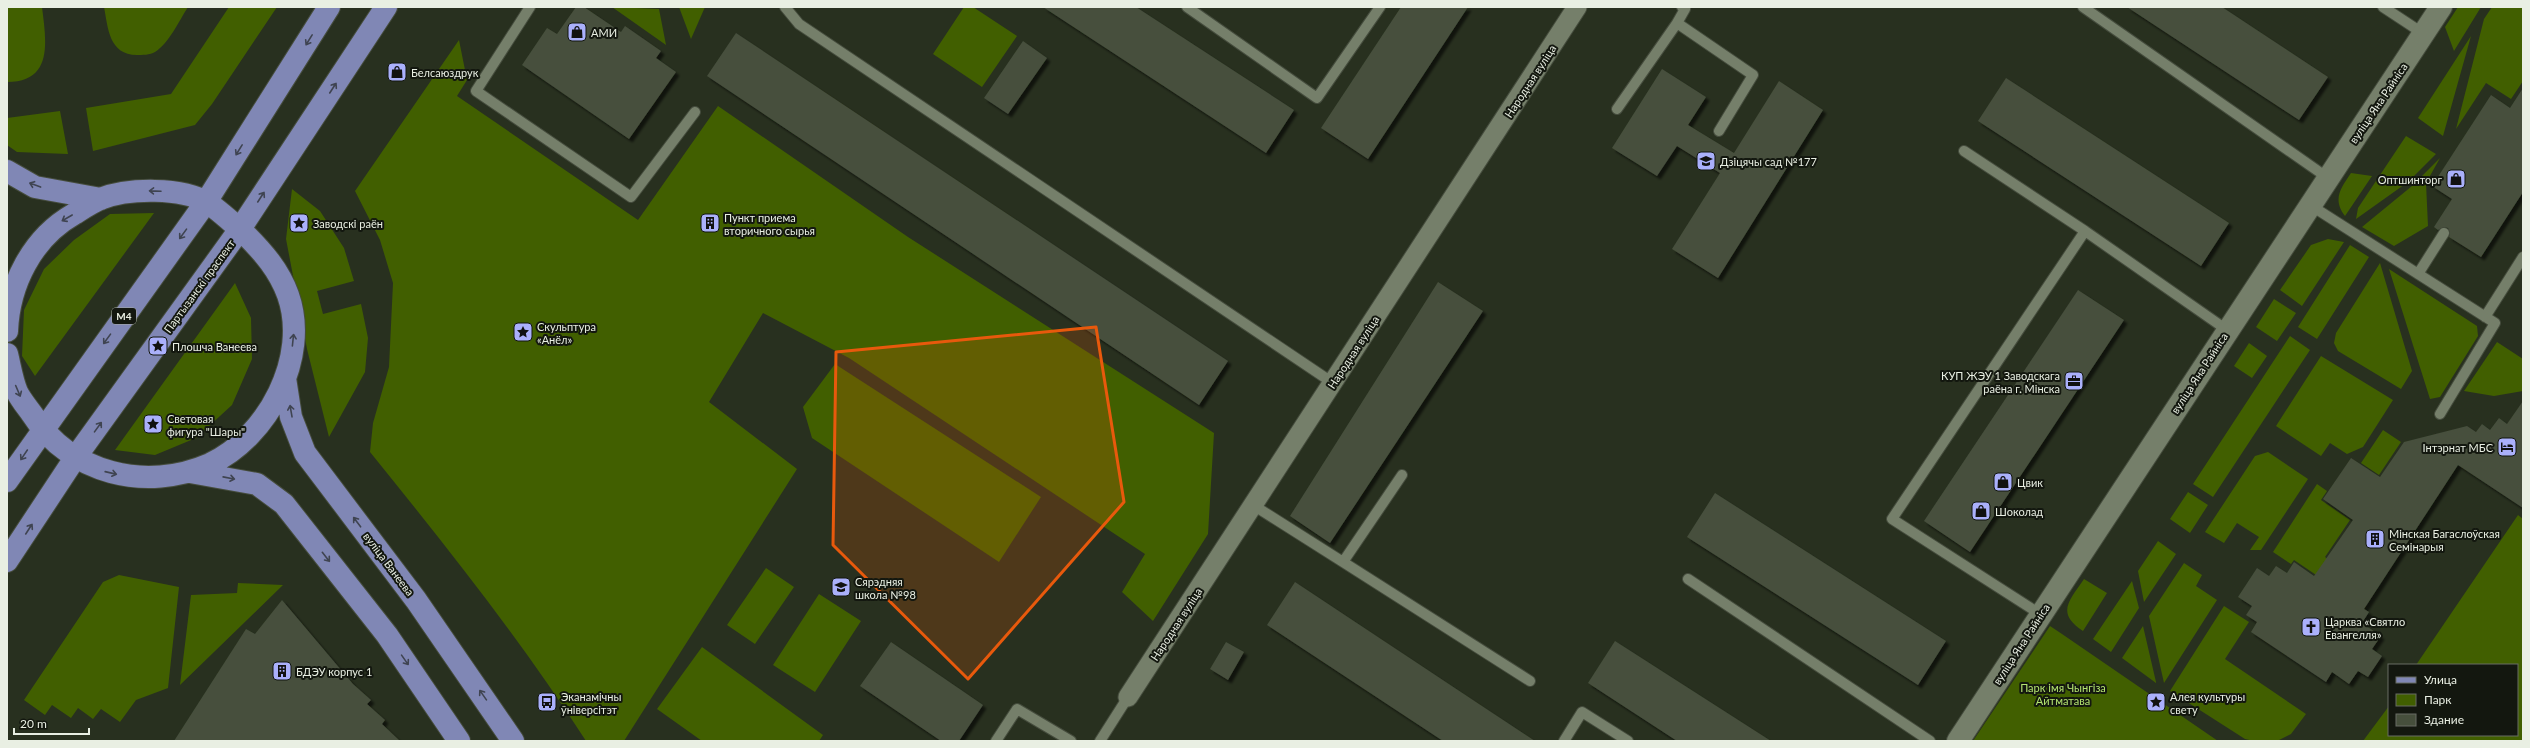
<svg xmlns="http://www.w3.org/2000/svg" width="2530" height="748" font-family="Lato,sans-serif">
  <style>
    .green { fill: #415f00 }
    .building { fill: #464f3c; filter: url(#shadow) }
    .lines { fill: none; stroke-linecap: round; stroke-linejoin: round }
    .service-casing { stroke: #454c3d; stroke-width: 12 }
    .minor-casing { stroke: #454c3d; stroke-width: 21 }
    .tertiary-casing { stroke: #454c3d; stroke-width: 24 }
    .primary-casing { stroke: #454c3d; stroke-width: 24 }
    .service { stroke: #757f6a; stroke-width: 10 }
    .minor { stroke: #757f6a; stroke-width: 19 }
    .tertiary { stroke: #757f6a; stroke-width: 22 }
    .primary { stroke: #8087b5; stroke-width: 22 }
    .oneway { stroke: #3f4451 }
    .marked { fill: #e8590c; fill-opacity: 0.2; stroke: #e8590c; stroke-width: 3; stroke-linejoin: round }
    .labels { text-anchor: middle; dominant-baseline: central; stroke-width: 4; stroke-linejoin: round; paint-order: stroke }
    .shield { fill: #13170f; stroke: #a9aea3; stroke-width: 1 }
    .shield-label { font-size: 10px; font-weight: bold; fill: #e9efe3 }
    .poi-label { font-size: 11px; fill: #e9efe3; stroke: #13170f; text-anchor: start }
    .street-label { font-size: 11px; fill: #e9efe3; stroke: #13170f }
    .park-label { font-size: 11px; fill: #b4e471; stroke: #13170f }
  </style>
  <defs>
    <filter id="shadow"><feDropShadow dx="3.5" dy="3.5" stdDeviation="1" flood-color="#0009"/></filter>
  </defs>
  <rect width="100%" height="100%" fill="#28301f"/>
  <!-- green -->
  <path class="green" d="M7,7h35c4,33 12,75 -35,75z
    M104,7h84c-9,14 -19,36 -33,45 -5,3 -13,3 -18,3 -28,0 -29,-27 -33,-48z
    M229,7h48l-65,97 -17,21 -102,26 -7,-43 85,-14z
    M612,7l47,2 7,36z
    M679,7h26l-14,32z
    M964,7h9l44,29 -35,51 -49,-33z
    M2458,7h23l-27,44 -9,-24z
    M2492,7h31v74l-12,18 -25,-16 -30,46 28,-110z
    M2471,36l-28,100 -25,-18z
    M459,40l8,40 -10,16 181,124 80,-114 190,131 306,196 -6,101 -55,87 -31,-29 23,-38 -296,-196 -86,-45 -54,89 88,67 -173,272h-38c-66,-102 -140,-195 -216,-289l3,-29 16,-56 4,-84 -13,-43 -25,-49z
    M60,111l8,43 -51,-2 -10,-7v-27z
    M2406,136l30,18 -28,28 -52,37 2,-11z
    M2440,158l-14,25 2,43 -34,20 -32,-19 50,-41z
    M2351,173l21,3 -27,40c-13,-17 -4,-28 6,-43z
    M292,189l28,22 24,37 10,33 -37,10 6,23 38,-10 7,34 -3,34 -36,65 -22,-88 -21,-110z
    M154,213l-119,163 -13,-20 2,-46 20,-41 30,-29 36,-26z
    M2328,239l16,3 -42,64 -22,-16 31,-45z
    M2350,245l19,12 -52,82 -19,-12z
    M2380,263l32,108 -11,18 -63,-38 -4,-8 2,-10z
    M2389,269l88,57 1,10 -38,61 -10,2z
    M235,283l16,35 1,41 -20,46 -36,33 -41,17 -40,-5z
    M2274,299l22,14 -19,28 -21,-14z
    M2290,336l20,14 -97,147 -20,-13z
    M2497,342l26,17v32l-29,5 -30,-5z
    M2249,343l18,13 -15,22 -18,-12z
    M2321,356l72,44 -30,47 -16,7 -17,-11 -9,13 -45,-30z
    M835,364l206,133 -42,65 -187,-124 -9,-31z
    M2383,430l18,12 -22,33 -18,-12z
    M2268,452l40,27 -47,71h-11l9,-13 -22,-14 -13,20 -19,-11 50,-76z
    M2317,484l10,7 -6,9 29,20 -25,37 17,12 -11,16 -37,-25 -3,4 -18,-12z
    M2188,492l20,13 -18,28 -20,-14z
    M2518,515l5,4v222h-160l26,-35v29h128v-70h-101z
    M2158,541l18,13 -32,48 -6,-31z
    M2184,563l18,12 -6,11 21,14 -53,83 -15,-67z
    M766,568l28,19 -39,57 -28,-19z
    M119,575l60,12 -11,101 -32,12 -16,22 -19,-13 -8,10 -15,-11 -7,10 -19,-13 -7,10 -21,-15 79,-118z
    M2084,579l23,14 -24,38c-28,-18 -13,-31 1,-52z
    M2132,581l7,27 -28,44 -18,-13z
    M238,583l45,2 -103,100 11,-90 46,-2z
    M819,594l42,27 -46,71 -42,-27z
    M2224,606l25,16 -24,37 81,55 -15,20 -14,7h-23l-9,-2 -75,-48z
    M2050,626l12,8 156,107h-245z
    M2143,626l13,56v1l-34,-25z
    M702,647l121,88 -4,6h-117l-45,-32z"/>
  <!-- building -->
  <path class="building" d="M576,7h8l37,25 4,-6 36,25 -5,7 20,14 -47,67 -107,-74 25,-37 10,6z
    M1043,7h93l158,103 -28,43z
    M1401,7h67l-100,152 -47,-31z
    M2127,7h95l106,70 -29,43z
    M736,33l492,328 -29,44 -492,-329z
    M1023,41l24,17 -39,56 -24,-16z
    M1662,69l44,28 -18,28 46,28 45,-72 44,29 -105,168 -46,-29 48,-76 -43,-27 -20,30 -45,-28z
    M2006,78l223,145 -28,43 -223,-145z
    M2523,88v104l-42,65 -32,-20 1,-4 -2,-5 -4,-1 -6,3 -4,-3 18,-28 -20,-13 59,-91 19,13z
    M1438,282l45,29 -153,232 -40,-27z
    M2078,290l46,30 -154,232 -46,-31z
    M2523,401v107l-65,-43 -94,144 5,3 -7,11 19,13 -9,13 10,7 -14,21 -10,-6 -9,13 -17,-12 -6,10 -75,-50 6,-10 -11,-7 6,-9 -14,-9 19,-29 12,8 7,-10 11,7 7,-11 20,14 39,-56 -30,-21 28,-41 29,19 24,-35 63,-16 9,6 6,-8 8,6 9,-12 8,6z
    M1715,493l231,148 -28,44 -231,-148z
    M1295,582l193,128 47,31h-92l-176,-116z
    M282,600l71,84 18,16 -4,4 18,16 -3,4 18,17h-226l72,-112 9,5z
    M1615,641l156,100h-94l-23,-15 -66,-43z
    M891,642l92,63 -24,36h-18l-81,-55z
    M1226,642l18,10 -16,28 -18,-11z"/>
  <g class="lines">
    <defs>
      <path id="service" d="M530,7l-54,84 155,106 64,-85
        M785,7l14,17 534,359
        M1187,7l130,91 63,-91
        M2083,7l245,171
        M2383,7l41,27
        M1677,23l8,-14 -3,-2
        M1617,109l60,-86 76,52 -34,56
        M1964,151l121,80
        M2310,205l185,118 -55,91
        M2418,274l26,-41
        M2485,317l38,-60
        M1402,475l-59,87 187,119
        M1253,505l90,57
        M1688,579l242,162
        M2040,614l-148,-95 193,-288 142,99
        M996,741l21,-32 54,32
        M1100,741l28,-44
        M1564,741l18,-29 46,29"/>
      <path id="minor" d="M1128,697l449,-690"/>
      <path id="tertiary" d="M1958,741l483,-734"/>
      <path id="primary" d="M7,171l28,16 66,12
        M7,331c2,-47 25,-93 67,-117 8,-5 17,-11 26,-15 28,-11 82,-12 108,4 13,9 26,21 37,31 18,18 34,36 43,61 22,62 -20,142 -78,169 -64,28 -140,10 -178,-50 -5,-7 -11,-14 -15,-22 -5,-12 -7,-26 -10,-38
        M285,378l6,39 14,36 111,147 97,141
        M190,472l67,12 27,20 103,131 72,106
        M7,481l199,-279 123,-195
        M7,561l68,-103 165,-229 146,-222"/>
    </defs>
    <!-- service casing -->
    <use href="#service" class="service-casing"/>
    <!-- minor casing -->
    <use href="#minor" class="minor-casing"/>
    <!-- tertiary casing -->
    <use href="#tertiary" class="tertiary-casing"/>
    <!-- primary casing -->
    <use href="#primary" class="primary-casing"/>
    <!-- service -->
    <use href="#service" class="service"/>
    <!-- minor -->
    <use href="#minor" class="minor"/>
    <!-- tertiary -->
    <use href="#tertiary" class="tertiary"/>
    <!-- primary -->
    <use href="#primary" class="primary"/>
  </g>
  <!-- one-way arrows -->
  <defs><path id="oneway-shaft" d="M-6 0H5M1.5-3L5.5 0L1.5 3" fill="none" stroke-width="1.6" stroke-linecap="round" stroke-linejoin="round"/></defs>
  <g class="oneway">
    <use href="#oneway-shaft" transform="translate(309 40) rotate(122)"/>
    <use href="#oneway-shaft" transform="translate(333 88) rotate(-57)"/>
    <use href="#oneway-shaft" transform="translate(239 150) rotate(122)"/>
    <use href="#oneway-shaft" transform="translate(35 185) rotate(-160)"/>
    <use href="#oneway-shaft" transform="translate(155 191) rotate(-178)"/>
    <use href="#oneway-shaft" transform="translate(261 197) rotate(-57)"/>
    <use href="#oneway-shaft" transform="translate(67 218) rotate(150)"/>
    <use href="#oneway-shaft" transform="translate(183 234) rotate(126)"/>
    <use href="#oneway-shaft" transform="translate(107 339) rotate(126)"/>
    <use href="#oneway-shaft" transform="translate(293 340) rotate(-84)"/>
    <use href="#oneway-shaft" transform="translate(18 391) rotate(67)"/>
    <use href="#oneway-shaft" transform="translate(291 411) rotate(-100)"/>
    <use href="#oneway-shaft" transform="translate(98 427) rotate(-54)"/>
    <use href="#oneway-shaft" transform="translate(24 455) rotate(124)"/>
    <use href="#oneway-shaft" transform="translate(111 473) rotate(13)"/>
    <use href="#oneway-shaft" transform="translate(229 478) rotate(11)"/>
    <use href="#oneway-shaft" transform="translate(357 522) rotate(-127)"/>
    <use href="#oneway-shaft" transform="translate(29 529) rotate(-57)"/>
    <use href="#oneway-shaft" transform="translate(326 557) rotate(52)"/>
    <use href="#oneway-shaft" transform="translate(405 660) rotate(55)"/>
    <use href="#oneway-shaft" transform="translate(483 695) rotate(-125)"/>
  </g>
  <!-- marked area -->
  <path class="marked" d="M1096,327l28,175 -156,177 -135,-134 3,-193z"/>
  <!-- icons -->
  <defs>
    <symbol id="shop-square" viewBox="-11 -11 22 22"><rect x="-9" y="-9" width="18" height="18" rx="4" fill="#aab0fb" stroke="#13170f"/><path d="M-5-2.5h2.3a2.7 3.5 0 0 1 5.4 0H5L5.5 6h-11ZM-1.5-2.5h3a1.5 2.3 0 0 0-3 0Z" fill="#111"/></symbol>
    <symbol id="school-square" viewBox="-11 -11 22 22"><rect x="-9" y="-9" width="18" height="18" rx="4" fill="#aab0fb" stroke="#13170f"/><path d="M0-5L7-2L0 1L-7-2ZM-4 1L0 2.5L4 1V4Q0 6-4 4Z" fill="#111"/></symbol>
    <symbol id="sight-square" viewBox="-11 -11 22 22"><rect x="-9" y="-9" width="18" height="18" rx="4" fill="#aab0fb" stroke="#13170f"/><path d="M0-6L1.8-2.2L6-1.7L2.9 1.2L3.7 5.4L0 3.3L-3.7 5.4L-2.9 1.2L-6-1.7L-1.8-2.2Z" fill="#111"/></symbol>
    <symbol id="building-square" viewBox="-11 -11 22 22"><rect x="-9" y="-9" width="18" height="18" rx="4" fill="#aab0fb" stroke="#13170f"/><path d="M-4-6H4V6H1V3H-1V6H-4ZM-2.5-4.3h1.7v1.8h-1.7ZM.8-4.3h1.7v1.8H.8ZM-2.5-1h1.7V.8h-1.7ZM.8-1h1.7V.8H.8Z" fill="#111"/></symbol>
    <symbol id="office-square" viewBox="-11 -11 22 22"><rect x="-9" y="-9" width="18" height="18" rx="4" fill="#aab0fb" stroke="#13170f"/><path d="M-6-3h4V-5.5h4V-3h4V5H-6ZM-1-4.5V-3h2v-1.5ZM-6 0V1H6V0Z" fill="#111"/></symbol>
    <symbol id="hotel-square" viewBox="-11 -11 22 22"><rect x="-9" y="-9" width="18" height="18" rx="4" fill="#aab0fb" stroke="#13170f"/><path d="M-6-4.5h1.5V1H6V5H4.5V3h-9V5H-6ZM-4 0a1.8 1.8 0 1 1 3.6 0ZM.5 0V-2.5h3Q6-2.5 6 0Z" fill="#111"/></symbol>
    <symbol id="church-square" viewBox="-11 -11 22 22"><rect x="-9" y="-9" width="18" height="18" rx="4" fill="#aab0fb" stroke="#13170f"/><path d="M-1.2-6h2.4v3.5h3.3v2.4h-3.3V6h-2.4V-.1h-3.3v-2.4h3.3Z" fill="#111"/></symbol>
    <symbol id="bus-square" viewBox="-11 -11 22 22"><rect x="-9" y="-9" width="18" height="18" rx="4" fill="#aab0fb" stroke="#13170f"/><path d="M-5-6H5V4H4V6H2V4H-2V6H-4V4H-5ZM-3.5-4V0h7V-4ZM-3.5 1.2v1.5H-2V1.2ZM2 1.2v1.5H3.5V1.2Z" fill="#111"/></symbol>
  </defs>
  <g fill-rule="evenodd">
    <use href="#shop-square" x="566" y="21" width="22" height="22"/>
    <use href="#shop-square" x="386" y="61" width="22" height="22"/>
    <use href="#school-square" x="1695" y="150" width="22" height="22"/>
    <use href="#shop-square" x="2445" y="168" width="22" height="22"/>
    <use href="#sight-square" x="288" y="212" width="22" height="22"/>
    <use href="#building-square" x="699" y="212" width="22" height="22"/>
    <use href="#sight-square" x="512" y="321" width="22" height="22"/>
    <use href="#sight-square" x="147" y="335" width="22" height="22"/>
    <use href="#office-square" x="2063" y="370" width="22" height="22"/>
    <use href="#sight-square" x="142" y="413" width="22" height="22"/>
    <use href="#hotel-square" x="2496" y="436" width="22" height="22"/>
    <use href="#shop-square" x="1992" y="471" width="22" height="22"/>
    <use href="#shop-square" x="1970" y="500" width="22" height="22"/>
    <use href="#building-square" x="2364" y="528" width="22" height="22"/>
    <use href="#school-square" x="830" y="576" width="22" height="22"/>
    <use href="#church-square" x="2300" y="616" width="22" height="22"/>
    <use href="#building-square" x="271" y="660" width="22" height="22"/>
    <use href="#bus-square" x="536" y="691" width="22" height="22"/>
    <use href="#sight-square" x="2145" y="691" width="22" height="22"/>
  </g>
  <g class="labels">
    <!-- shield labels -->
    <rect class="shield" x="112" y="308" width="24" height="16" rx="3"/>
    <g class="shield-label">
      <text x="124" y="316">М4</text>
    </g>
    <!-- poi labels -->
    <g class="poi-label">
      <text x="591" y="32">АМИ</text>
      <text x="411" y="72">Белсаюздрук</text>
      <text x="1720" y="161">Дзіцячы сад №177</text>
      <text x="2442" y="179" text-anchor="end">Оптшинторг</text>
      <text x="724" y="217">Пункт приема<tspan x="724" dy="13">вторичного сырья</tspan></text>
      <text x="313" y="223">Заводскі раён</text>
      <text x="537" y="326">Скульптура<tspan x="537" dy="13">«Анёл»</tspan></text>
      <text x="172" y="346">Плошча Ванеева</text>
      <text x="2060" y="375" text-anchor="end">КУП ЖЭУ 1 Заводскага<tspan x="2060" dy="13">раёна г. Мінска</tspan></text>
      <text x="167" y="418">Световая<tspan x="167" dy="13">фигура "Шары"</tspan></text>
      <text x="2493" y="447" text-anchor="end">Інтэрнат МБС</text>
      <text x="2017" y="482">Цвик</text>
      <text x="1995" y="511">Шоколад</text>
      <text x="2389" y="533">Мінская Багаслоўская<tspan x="2389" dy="13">Семінарыя</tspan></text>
      <text x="855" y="581">Сярэдняя<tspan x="855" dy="13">школа №98</tspan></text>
      <text x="2325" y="621">Царква «Святло<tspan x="2325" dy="13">Евангелля»</tspan></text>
      <text x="296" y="671">БДЭУ корпус 1</text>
      <text x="561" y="696">Эканамічны<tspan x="561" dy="13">ўніверсітэт</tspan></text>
      <text x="2170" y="696">Алея культуры<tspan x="2170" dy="13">свету</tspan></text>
    </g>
    <!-- street labels -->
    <g class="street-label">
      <text transform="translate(1530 81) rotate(-57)">Народная вуліца</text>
      <text transform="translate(2378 103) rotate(-56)">вуліца Яна Райніса</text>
      <text transform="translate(199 286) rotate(-54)">Партызанскі праспект</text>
      <text transform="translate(1353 352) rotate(-57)">Народная вуліца</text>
      <text transform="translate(2199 373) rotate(-57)">вуліца Яна Райніса</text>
      <text transform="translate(389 564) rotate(53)">вуліца Ванеева</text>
      <text transform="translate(1176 624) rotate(-57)">Народная вуліца</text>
      <text transform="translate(2021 644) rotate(-57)">вуліца Яна Райніса</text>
    </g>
    <!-- park labels -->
    <g class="park-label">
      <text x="2063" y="687">Парк імя Чынгіза<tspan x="2063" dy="13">Айтматава</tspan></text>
    </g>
  </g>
  <!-- border -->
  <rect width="2530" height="748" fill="none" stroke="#e9efe3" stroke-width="16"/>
  <!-- legend -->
  <rect x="2388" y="664" width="130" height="72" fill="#13170f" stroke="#696d64"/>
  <rect x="2396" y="677" width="20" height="6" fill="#8087b5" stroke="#696d64"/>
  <text x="2424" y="684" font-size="12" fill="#e9efe3">Улица</text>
  <rect x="2396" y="694" width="20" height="12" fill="#415f00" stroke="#696d64"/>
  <text x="2424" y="704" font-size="12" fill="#e9efe3">Парк</text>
  <rect x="2396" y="714" width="20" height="12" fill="#464f3c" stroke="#696d64"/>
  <text x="2424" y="724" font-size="12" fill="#e9efe3">Здание</text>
  <!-- scale -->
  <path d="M14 728v6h75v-6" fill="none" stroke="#e9efe3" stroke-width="2"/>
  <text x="20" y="728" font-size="12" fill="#e9efe3" stroke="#13170f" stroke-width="3" paint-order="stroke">20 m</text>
</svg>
